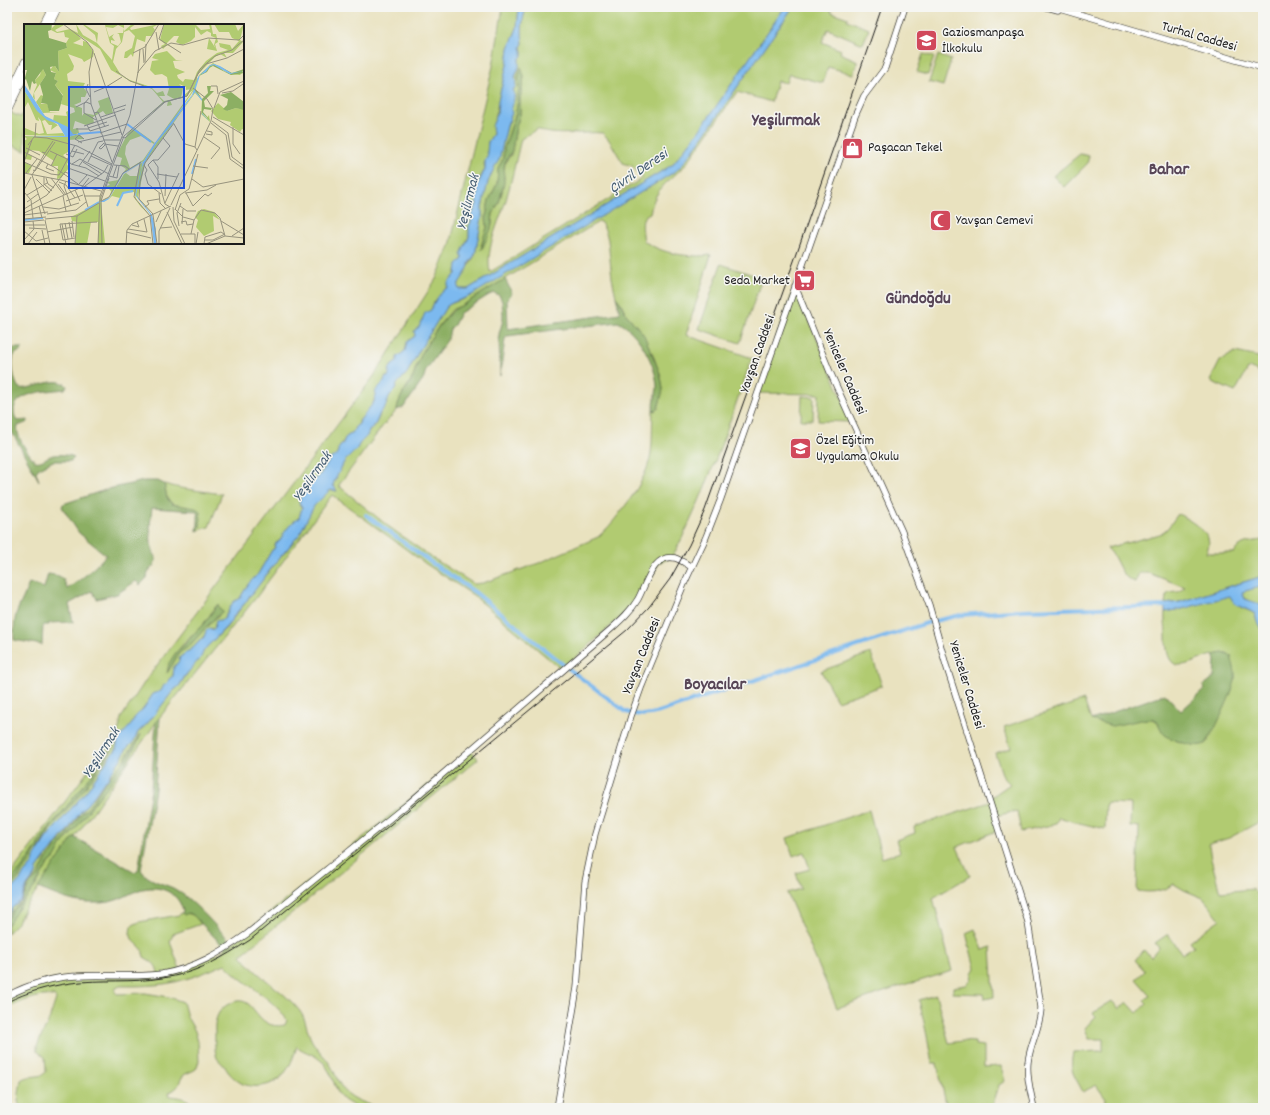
<svg xmlns="http://www.w3.org/2000/svg" width="1270" height="1115" font-family="Dekko,sans-serif">
  <style>
    .green { fill: #b1cb71; stroke: #667446; fill-rule: evenodd }
    .forest { fill: #8caf63; stroke: #546640 }
    .water { fill: #7cb9ef; stroke: #4c6a86 }
    .lines { fill: none; stroke-linecap: round; stroke-linejoin: round }
    .canal { stroke: #7cb9ef; stroke-width: 4 }
    .tertiary-casing { stroke: #3b3a34; stroke-width: 7 }
    .trunk-casing { stroke: #3b3a34; stroke-width: 8 }
    .tertiary { stroke: #fff; stroke-width: 5.5 }
    .trunk { stroke: #fff; stroke-width: 7 }
    .rail { stroke: #1c1c1c; stroke-width: 1 }
    .labels { text-anchor: middle; dominant-baseline: central; stroke-width: 3; stroke-linejoin: round; paint-order: stroke }
    .poi-label { font-size: 14px; fill: #1c1c1c; stroke: #f6f6f2; text-anchor: start }
    .street-label { font-size: 14px; fill: #1c1c1c; stroke: #f6f6f2 }
    .water-label { font-size: 15px; font-style: italic; fill: #425b70; stroke: #f6f6f2 }
    .district-label { font-size: 18px; font-weight: bold; fill: #584657; stroke: #f6f6f2 }
    .inset-river { fill: none; stroke: #7cb9ef; stroke-width: 2 }
    .inset-road { fill: none; stroke: #97937e; stroke-width: 1 }
    .view { fill: #1d4ed8; fill-opacity: 0.15; stroke: #1d4ed8; stroke-width: 2 }
    .inset-edge { fill: none; stroke: #1c1c1c; stroke-width: 2 }
  </style>
  <rect width="100%" height="100%" fill="#f6f6f2"/>
  <filter id="ink" filterUnits="userSpaceOnUse"><feTurbulence type="fractalNoise" baseFrequency=".025" numOctaves="2"/><feDisplacementMap in="SourceGraphic" scale="8" xChannelSelector="R" yChannelSelector="G"/><feConvolveMatrix kernelMatrix="1 2 1 2 8 2 1 2 1" color-interpolation-filters="sRGB"/></filter>
  <filter id="wash" filterUnits="userSpaceOnUse"><feTurbulence type="fractalNoise" baseFrequency=".012" numOctaves="4" result="noise"/><feDisplacementMap in="SourceGraphic" scale="16" xChannelSelector="R" yChannelSelector="G"/><feGaussianBlur stdDeviation="0.9" result="paint"/><feColorMatrix in="noise" values="0 0 0 0 0 0 0 0 0 0 0 0 0 0 0 0 0 1.4 0 .05"/><feComposite in="paint" operator="in"/></filter>
  <g filter="url(#wash)">
    <rect width="100%" height="100%" fill="#e9e2bf"/>
    <!-- green -->
    <path class="green" d="M503,7h16l-2,21 -8,20 -2,17 -9,36 -5,33 -5,8v13l-4,9 1,5 -5,9 -2,16 -2,5 1,6 -5,10 -1,7 -2,4v11l-2,3 -4,19 -5,4 -3,12 -6,8 -1,4 -5,4 -2,4 -7,7 -3,8 -6,5 -10,21 -8,6 -2,9 -8,6v5l-6,4 -2,10 -4,1 -1,5 -9,11c2,9 -10,21 -16,28v3l-4,3 -2,5c-9,5 -14,15 -17,24l-4,2 -13,18 -10,8 -10,20 3,4 -3,10c-11,5 -14,21 -23,25l-2,6 -2,1 -14,24 -9,9 -9,15 -9,8 -7,13 -9,5 -1,6 -3,-2 -18,20 -13,9 -1,4 -5,6 -1,9 -4,3 -1,4 -6,8 -9,3 -9,14 -9,9 -4,8 -14,17 -1,8 -5,5 -23,34 -45,53 -1,4 -5,7 -4,10 -9,10 -3,6 -14,15v-3l12,-14 3,-6 8,-9 4,-9 4,-4 13,-21 34,-40 27,-38 -1,-3 -4,5c-16,27 -38,51 -58,76 -9,11 -15,24 -23,35 -6,8 -14,15 -19,24v-8l105,-140 7,-10 2,-11 25,-38 228,-304 62,-97 14,-33 5,-22 38,-158zM218,604l1,4 2,2 -3,7 -5,3 -24,26 -10,7 -11,19c1,-20 25,-35 37,-50 5,-6 8,-13 13,-18z
      M527,7h258l-86,124 -27,34 -204,124h-9l-1,-1 1,-5 16,-28 7,-38v-10l6,-25 15,-40 4,-16 3,-6v-10l5,-16 -2,-4 2,-3v-10l3,-7 1,-11c5,-3 3,-8 2,-12l2,-4c-2,-11 -1,-26 4,-36zM521,69l3,8 -4,22v16l-4,12 -5,28 -6,7 -2,26 -4,15 -6,11 -1,10 -6,14 -5,8 3,-10 3,-8 -1,-12 3,-16 8,-16 1,-16 5,-9 1,-11 12,-35 3,-27 -1,-8zM537,129c16,9 48,2 66,4l6,7 14,23 9,3 11,12 -153,94c-5,-23 9,-50 16,-72 6,-20 10,-41 15,-61z
      M793,7h40l-2,5 17,6 -1,2 22,9 -6,15 -35,-15 -6,13 19,8 -1,3 18,8 -5,13 -25,-7 -5,16 -34,-9 -3,9 -9,-2 -6,21 -34,-10 -50,71c-17,19 -31,22 -37,50 -2,1 -4,2 -6,4 -3,4 -1,19 0,24 18,13 46,17 67,14l-25,80 66,23c-24,68 -46,136 -80,200l-12,4 -26,43 -72,65 -89,-75 -47,-31 -94,-69 -77,104 -95,118 -135,191 -7,14 -11,11v-7l5,-9 24,-32 12,-21 5,-4 10,-18 6,-5c11,-16 23,-32 35,-47 13,-18 28,-33 36,-54l-12,17 -5,9 -19,22 -15,23 -8,7 -14,20 -8,8 -7,11 -5,5 -9,18 -8,7 -9,20 -8,7 -6,10v-3l5,-9 9,-7 6,-15 9,-12 1,-5 7,-10 7,-8 11,-15 3,-2 14,-20 15,-18 9,-14 5,-3 3,-7 8,-10 8,-14 7,-7 4,-9 9,-8 26,-33 6,-5 14,-21 8,-8 3,-7 22,-22 22,-29 2,-4 49,-60 15,-29 14,-14 3,-2 6,1 -4,-6 1,-3 10,-20 12,-12 4,-7 7,-7 2,-5 5,-4 5,-10 1,-4 6,-8 4,-10 5,-5 2,-6 10,-11 12,-22 27,-44 4,-3 16,-6 210,-127 6,-6 22,-30zM600,221l6,11 2,8 4,38 4,19 5,6 5,11 14,16 12,22 9,25 2,12 -5,20 -4,2 -1,-1c-1,15 0,35 -3,49 -6,22 -18,38 -31,55 -7,9 -13,16 -21,23l-59,26 -56,20 -9,1 -43,-27 -43,-31 -49,-40v-1l43,-58 15,-17 1,-6 5,-11 11,-18 1,-6 10,-22 15,-23 13,-15 8,-3z
      M923,54l11,3 -6,18 -11,-3z
      M938,55l13,5 -8,26 -14,-4z
      M7,111l13,6 5,-4v38l-18,-8z
      M1080,154l9,2 -2,8 -23,23 -11,-11z
      M721,264l41,14 -22,65 -41,-14z
      M795,286l57,136 -34,-1 1,-27 -62,-1z
      M1235,352l28,6 -1,15 -13,-6 -14,25 -25,-11 10,-20z
      M802,396l12,1 -1,23h-12z
      M164,484l16,4 42,6 -13,33 -12,4 3,-4v-15l-28,-8 -5,-6z
      M1178,514c7,3 28,16 30,24 2,6 0,10 -2,15h28c6,-12 17,-11 29,-13v36l-83,26 -15,2 1,-7 2,-4 10,-1 7,-5 -37,-14h-9l-4,9c-17,-5 -16,-24 -28,-34l53,-14 7,-5z
      M1263,586v25c-4,-7 -12,-9 -18,-13l-4,-6z
      M1230,595c6,14 14,12 25,19l2,8 6,8v190l-34,18 -19,6 -1,1 2,14 9,33 33,-3 10,11v208h-158l1,-9 -10,-14 -13,7c-9,-18 -14,-19 -10,-40l30,-1v-12h-14l-4,-11 11,-12 -3,-3 19,-12 7,8 8,-7 10,11 10,-9 -3,-3 6,-6 -14,-16 9,-8 -10,-11 9,-10 7,7 8,-9 -4,-5 13,-9 14,20 12,-8 -4,-5 30,-22 -17,-21 -19,-8 -10,-6c-14,8 -21,9 -37,7l2,-64 -9,-1 1,-22 -25,-1 -1,26 -34,-8 -12,-4 -3,7 -35,8 -4,-21 -22,5 4,14 -42,17 13,29 -37,22 19,73 -39,12h-3l-73,25 -50,-115 14,-4 -5,-16 14,-4 -6,-17 -11,4 -6,-18 82,-28 13,48 18,-6 -4,-12 19,-7 -1,-6 76,-25v-4l20,-14 -7,-7 -8,-24 16,-5 -7,-21 80,-27 7,20 62,-1 5,3 3,7 16,12 20,4 11,-4 9,-18 18,-42 -7,-27c-27,-5 -62,38 -62,-18 0,-9 -2,-16 -1,-24l17,-3z
      M871,653l11,33 -45,15 -16,-30z
      M471,750l7,9 -237,196c16,22 41,34 58,55 8,10 7,20 13,31 4,8 12,14 17,22 6,8 8,19 15,27 9,10 25,15 38,18h-25l-13,-8 -6,-7 -8,-20 -6,-10 -9,-7 -15,-7 -3,-3c-3,10 -7,22 -15,30 -9,10 -27,13 -39,8 -8,-4 -14,-10 -18,-17 -2,-3 -6,-6 -8,-9 -3,-8 -2,-17 -2,-25 -1,-13 3,-25 16,-30 26,-12 22,29 54,22l2,-5c-13,-22 -45,-36 -62,-56 -16,7 -33,14 -50,18 -18,4 -37,4 -55,4l-4,2 -1,4 2,2 28,-1 24,4 14,5 4,15 8,14 3,11 1,19 -3,8c-4,3 -8,3 -12,6 -7,8 -3,13 -15,17l-1,2 2,2c8,1 14,1 20,6l2,6 -172,-1 -2,-6 3,-21c7,-6 19,-1 25,-8l-1,-15 -8,-6v-5l12,-26 7,-21 -2,-3c-16,-2 -33,6 -47,12v-12l47,-16 104,-6c-1,-10 -6,-12 -14,-17l-2,-8 -10,-10 -2,-6 1,-7 8,-4 40,-7 3,-2 1,1c10,-2 12,3 18,10l-28,10 -3,8 10,27 40,-16z
      M975,929l8,21 8,-3 3,50 -9,2 -1,-5 -31,-1v-6l13,-2 5,-4 1,-8 3,-5 -9,-35z
      M936,995l13,48 13,-2 13,1v3l9,1v21l17,-1 4,15 -6,4 -7,23h-45l-10,-44h-5l-5,-28 -8,-36z"/>
    <!-- forest -->
    <path class="forest" d="M521,67l3,10 -4,22v16l-4,12 -4,24 -7,11 -1,7v14l-5,20 -6,11 -2,15 -8,18 -2,3 3,-14 3,-8 -1,-12 3,-16 8,-16 1,-16 5,-9 1,-11 12,-35 3,-27 -1,-8z
      M505,279l7,14 -5,7 1,29 112,-16 -4,-16 2,2 8,15 18,21 15,36 3,11 1,8 -5,19 -2,2 -3,-1c1,-8 3,-15 4,-22 0,-22 -19,-57 -39,-66l-111,14 -2,3 -5,37 -1,-42 4,-14v-7l-1,-12 -3,-6 -5,-2 -5,2 -29,18 -6,12 -4,4 -2,10 -22,31 -3,10 -19,27 -7,3c1,-13 11,-22 16,-33 4,-10 6,-20 12,-29 6,-11 25,-40 36,-42z
      M15,348h6l1,1 -1,2c-2,1 -5,2 -6,3 -5,5 -1,29 4,34 12,3 38,-14 48,-2l-2,3c-14,2 -48,2 -51,20 0,5 1,9 3,12l11,-1v2l-10,4c-3,10 10,27 17,35 6,2 11,-4 18,-6 6,-1 13,0 19,1l2,2 -3,3h-18l-15,8 -2,3 3,9 -32,-58v-74z
      M144,481h14l6,3 3,14 5,6 23,4 4,2 2,8 -2,11 -2,2c0,-6 3,-15 -1,-20l-44,-3 -2,17 1,19 5,16 -2,5 -6,7 -1,6 -7,7 -4,-4 -19,13 -20,5 -5,-8 -23,13 4,18 -24,1v2h-6l-1,20 -28,-5c0,-8 0,-18 2,-26 4,-11 10,-20 13,-31l15,5 4,-14c14,2 15,2 19,15 15,-10 27,-20 39,-34l-27,-22 -17,-26 1,-3 45,-15z
      M218,604l1,4 4,3 -10,9 -24,26 -10,7 -12,20 2,-10 8,-12 8,-7 20,-22z
      M1223,653l8,3c2,8 5,16 4,24 0,7 -24,60 -30,64 -8,5 -33,-4 -40,-9 -5,-4 -5,-11 -10,-16h-9l-34,7 -21,-6 74,-26 16,17 24,-22 -2,-3 11,-9 1,-17 -2,-5z
      M160,717l-5,72 -14,81c7,11 21,13 32,18 19,10 44,40 60,56l-7,5 -33,-34 -5,-2 -4,2 -2,-2 1,-2c-5,-20 -25,-27 -44,-21 -9,3 -17,9 -26,11 -6,2 -12,2 -18,2 -20,1 -38,-7 -57,-15l36,-51 61,35 3,-1 13,-82 5,-67z
      M141,734l-4,10 -12,20 -33,42 -16,22 -13,14 -8,16 -7,6 -12,21 -20,27 -9,14v-6l6,-10 8,-7 9,-20 8,-7 9,-18 5,-5 7,-11 8,-8 14,-20 8,-7 15,-23 19,-22z
      M114,746l-29,42 -34,40 -13,21 -4,4 -4,9 -8,9 -3,6 -12,14c0,-9 13,-20 18,-27 9,-12 15,-25 24,-36 20,-25 41,-49 58,-76z"/>
    <!-- water -->
    <path class="water" d="M519,7h8c-5,9 -6,26 -4,36l-2,4c1,4 3,9 -2,12v8l-4,10 1,9 -3,4c3,5 0,14 -2,20l1,3 -5,13 -8,34 -4,6 -7,16 -6,25v10l-7,38 -6,8v3l-4,8 -6,9 -1,5 1,1h9l204,-124 27,-34 86,-124h8l-89,128 -22,30 -6,6 -204,124c-8,5 -18,5 -26,12l-27,44 -12,22 -10,11 -2,6 -5,5 -5,12 -5,6 -4,10 -7,8 -2,5 -7,7 -4,7 -12,12 -10,20 -1,3 4,6 -6,-1 -3,2 -14,14 -15,29 -23,27 -24,32 -2,1 -4,7 -10,11 -8,12 -24,25 -3,7 -16,19 -6,10 -6,5 -26,33 -9,8 -4,9 -7,7 -8,14 -8,10 -3,7 -5,4 -9,13 -15,18 -14,20 -3,2 -11,15 -7,8 -7,10 -1,5 -9,12 -6,15 -9,7 -5,9v-23l14,-15 3,-6 9,-10 2,-7 12,-19 41,-48 23,-34 5,-5 2,-11 13,-14 4,-8 9,-9 9,-14 8,-3 3,-6 3,-1 2,-5 4,-3 1,-9 5,-6 1,-4 13,-9 11,-11 2,-6 3,-3 5,2 2,-9 8,-2 9,-17 7,-4 9,-15 9,-9 14,-24 2,-1 2,-6 4,-2c3,-8 11,-19 19,-23l3,-10 -3,-6 2,-6 5,-4 2,-7 11,-9 12,-18 5,-2 2,-5v-2l5,-6 2,-5 8,-6 2,-5 4,-3 1,-4 14,-18 2,-12 8,-8 1,-4 4,-2c-1,-7 2,-11 8,-14v-5l8,-6 2,-9 8,-6 -1,-5 5,-4 6,-14 6,-3c3,-9 9,-17 17,-23v-4l8,-9 1,-10 6,-5 -2,-5 8,-17v-11l2,-4 1,-7 5,-11 -1,-5 2,-5 -2,-6 9,-19v-8l3,-6 -1,-3 1,-10 5,-8 -1,-8 5,-12 1,-13 9,-36 2,-17 8,-20z
      M1263,576v10l-21,6 3,7 15,5 3,7v19l-6,-8 -2,-8c-11,-8 -19,-5 -25,-18l-48,13 -17,3v-8l15,-2z"/>
    <g class="lines">
      <!-- canal -->
      <path class="canal" d="M366,515l63,46 47,32 80,66 70,53c12,4 21,4 33,0l271,-90 31,-7 62,-5 147,-4"/>
    </g>
  </g>
  <g filter="url(#ink)">
    <g class="lines">
      <defs>
        <path id="tertiary" d="M1047,7l11,3
          M1056,7l207,61
          M795,286l35,86 72,160 12,33 15,40 17,60 82,257 13,85c0,19 -11,36 -13,55 -2,15 3,31 6,46
          M7,996c21,-11 46,-19 70,-20 28,-2 57,2 85,-2 33,-6 58,-21 85,-40l162,-131 202,-174c10,-9 20,-18 27,-30 8,-14 15,-46 37,-41 6,2 11,6 17,9
          M557,1108l20,-120 8,-106 10,-48 36,-118 10,-28 43,-104 22,-47 14,-36 135,-385 9,-20 21,-28 20,-61"/>
        <path id="trunk" d="M43,25l9,-18
          M49,25l9,-18
          M7,100l18,-38
          M7,112l18,-38"/>
      </defs>
      <!-- tertiary casing -->
      <use href="#tertiary" class="tertiary-casing"/>
      <!-- trunk casing -->
      <use href="#trunk" class="trunk-casing"/>
      <!-- tertiary -->
      <use href="#tertiary" class="tertiary"/>
      <!-- trunk -->
      <use href="#trunk" class="trunk"/>
      <!-- rail -->
      <path class="rail" d="M7,1002c20,-10 42,-16 64,-19 30,-4 61,0 91,-5 34,-4 60,-20 88,-38l332,-273 45,-37 22,-23 21,-28 19,-34 16,-35 89,-249 88,-254"/>
    </g>
  </g>
  <!-- icons -->
  <defs>
    <symbol id="school-square" viewBox="-11 -11 22 22"><rect x="-9" y="-9" width="18" height="18" rx="4" fill="#d1495b" stroke="#f6f6f2"/><path d="M0-5L7-2L0 1L-7-2ZM-4 1L0 2.5L4 1V4Q0 6-4 4Z" fill="#fff"/></symbol>
    <symbol id="shop-square" viewBox="-11 -11 22 22"><rect x="-9" y="-9" width="18" height="18" rx="4" fill="#d1495b" stroke="#f6f6f2"/><path d="M-5-2.5h2.3a2.7 3.5 0 0 1 5.4 0H5L5.5 6h-11ZM-1.5-2.5h3a1.5 2.3 0 0 0-3 0Z" fill="#fff"/></symbol>
    <symbol id="mosque-square" viewBox="-11 -11 22 22"><rect x="-9" y="-9" width="18" height="18" rx="4" fill="#d1495b" stroke="#f6f6f2"/><path d="M3.5-4.9A6 6 0 1 0 3.5 4.9A5 5 0 1 1 3.5-4.9Z" fill="#fff"/></symbol>
    <symbol id="supermarket-square" viewBox="-11 -11 22 22"><rect x="-9" y="-9" width="18" height="18" rx="4" fill="#d1495b" stroke="#f6f6f2"/><path d="M-6-5.5h2.5l.6 2H6L4.5 2H-2.5L-4.4-4H-6ZM-1.5 3.2a1.3 1.3 0 1 0 .1 0ZM3 3.2a1.3 1.3 0 1 0 .1 0Z" fill="#fff"/></symbol>
  </defs>
  <g fill-rule="evenodd">
    <use href="#school-square" x="914" y="28" width="25" height="25"/>
    <use href="#shop-square" x="840" y="136" width="25" height="25"/>
    <use href="#mosque-square" x="928" y="208" width="25" height="25"/>
    <use href="#supermarket-square" x="792" y="268" width="25" height="25"/>
    <use href="#school-square" x="788" y="436" width="25" height="25"/>
  </g>
  <g class="labels">
    <!-- poi labels -->
    <g class="poi-label">
      <text x="942" y="33">Gaziosmanpaşa<tspan x="942" dy="16">İlkokulu</tspan></text>
      <text x="868" y="148">Paşacan Tekel</text>
      <text x="956" y="221">Yavşan Cemevi</text>
      <text x="790" y="281" text-anchor="end">Seda Market</text>
      <text x="816" y="441">Özel Eğitim<tspan x="816" dy="16">Uygulama Okulu</tspan></text>
    </g>
    <!-- street labels -->
    <g class="street-label">
      <text transform="translate(1199 37) rotate(16)">Turhal Caddesi</text>
      <text transform="translate(758 354) rotate(-71)">Yavşan Caddesi</text>
      <text transform="translate(844 372) rotate(67)">Yeniceler Caddesi</text>
      <text transform="translate(642 656) rotate(-68)">Yavşan Caddesi</text>
      <text transform="translate(966 685) rotate(73)">Yeniceler Caddesi</text>
    </g>
    <!-- water labels -->
    <g class="water-label">
      <text transform="translate(639 172) rotate(-34)">Çivril Deresi</text>
      <text transform="translate(469 202) rotate(-76)">Yeşilırmak</text>
      <text transform="translate(313 477) rotate(-55)">Yeşilırmak</text>
      <text transform="translate(102 753) rotate(-57)">Yeşilırmak</text>
    </g>
    <!-- district labels -->
    <g class="district-label">
      <text x="786" y="121">Yeşilırmak</text>
      <text x="1169" y="170">Bahar</text>
      <text x="918" y="299">Gündoğdu</text>
      <text x="715" y="685">Boyacılar</text>
    </g>
  </g>
  <!-- overview -->
  <g transform="translate(24 24)">
    <rect width="220" height="220" fill="#e9e2bf"/>
    <path d="M28,0v4l4,-4 8,1 -9,5 2,2 13,-3 8,4 -2,-9 7,11 14,8 -2,-8 -13,-11 3,1 13,8 -1,10 15,17 2,-14 -4,-3 -5,-18 19,-1v7l8,-7h4l-6,4 1,2 28,-6 -6,3 2,3 -3,6h-6l-1,6 -8,-3 -4,18 -2,-3 -4,4h-3l1,-6 7,-4 3,-12 -6,-6 -5,2 -2,10 -6,7 -3,13 8,13 9,5 21,7 6,6 6,-2 2,5h-6l5,5 10,-2 -7,-4 2,-6 -2,-12 -5,-3 -7,1 -5,-5 2,-9 7,-1 -7,-2 3,-4 12,-3 9,9h7l-10,1 2,7 10,4 -8,3 1,3 5,4 2,-3 9,1 3,-8 9,-11 11,-8 11,-3 -8,-3 -1,-4 11,2 2,4 7,-8 -7,-3 -3,-6h-10l-5,-8h21l3,7 6,-7 -4,16 3,2 -10,11h-9l3,5 -7,-4 -5,3 -18,18v5l2,-5 14,-12 19,11 12,-3 -4,4 -10,-1 -16,-9 -15,11 -4,12 7,12v13l5,5 2,-3 1,7 -9,-8 1,-14 -7,-7 -50,70 -7,34 15,17 -18,-19 2,6 13,14 -9,-8 -6,-8 -1,-7 -10,1 -4,5 -8,-2 -3,3 15,-25 19,-12 -2,8 2,-6 14,-22 23,-29 13,-18 1,-5 -22,32 -18,22 -10,17 -21,12 -14,25 -4,3 -6,1 2,-8v7l9,-4 1,-6 -5,-5 4,-1 -3,-3 11,-2 8,-11 -6,-4 2,-7 -6,-2 12,-23 6,-5 21,15 38,-53 -10,8 -13,2 2,5 -5,1 1,-5 -3,1 -23,19 21,-19 -11,-13 -22,-8 -19,-11 -11,-21 -23,-15 4,5 -8,4 10,3v-5l4,1 7,10 -1,5 -9,5 -2,-3 -14,-5 6,12 -1,4 -6,4 1,7 17,2 -2,4 4,5 -2,5h-4v5l-7,3 8,3v8l2,-3 10,2 6,-8 -2,-6 11,-4 4,16 -7,2 -3,-4 -10,6 1,6 -8,2 -11,-4 -2,8 5,-1 1,5 -6,2 -5,-7 -1,3 5,4 -3,1 -11,-11 -7,5 1,-5h-3l-4,-5 -3,1 5,13 16,-1 2,3 -41,-1 1,-7 14,6 5,-1 -3,-12 -3,-4 1,4 -3,-1 -8,-18 -3,5 -1,-17 14,21 21,15 -1,-3 8,4 -13,-6 1,-6 13,1 -1,-4 2,-1 2,3 5,-2 -1,-4 -13,-4 2,-9 -8,-10 3,-4 -4,-2 2,-6 -6,-3 4,-5 5,7 -1,-21 9,-3 -1,-5 3,-5 -4,-1 -1,-5 -7,1 -6,-3zM94,1l6,3 -1,5h-6l2,1 2,8 -3,4 -7,-3v-3l4,1 -3,-4 2,-3 -5,3 -3,-10 7,1zM155,60l7,3v3l5,-1 -10,9 2,-10zM117,112l13,8 -11,16 -13,8 -5,-14 1,-8 4,-6zM116,140l-3,12h-7l-4,-3zM140,0h40l-8,1 5,5 9,-1 -1,-5h2l2,10h3l2,8 -3,2 2,7 -10,-2 2,-11 7,11 -2,-4 2,-7 -5,-2v-3l-4,-2 -6,4 -6,-8v10l-4,4 -9,4 -6,-3 3,-6h-5l-8,8 10,5 -9,-4 -4,4 -2,-3 4,-2 -5,-4zM18,43l4,8 -12,18 1,7 -2,-3 1,-5 3,-7 -2,-5 5,-5zM17,71l2,1 -2,8h6l3,8h10l-17,1 -7,-11zM194,79l9,8 9,-3 7,1 1,21 -2,-1 -2,3 -10,-7 1,-3 -13,-3 -7,-8zM55,110l5,5 -16,1v12l-5,3 6,6 -2,3 2,4 -8,10 -4,1 1,-13h-7l3,-5 -15,-10 -9,-1 -2,4 4,2 -1,4 -6,-1 -1,3 8,4 -3,7h-5v-32l3,-2 -3,-3 44,1zM77,178l4,42h-7v-22h-7l-4,22h-12l2,-22 -5,-1 -1,-4zM180,185l10,3 6,8 -7,-4 1,15 -10,5 -8,-9 2,-7 -3,-3 3,-6z" fill="#b1cb71" fill-rule="evenodd"/>
    <path d="M0,0h28l-1,6 -3,1 1,7 17,5 1,5 -9,3 1,21 -4,-6 -5,1 1,5 5,1 -2,6 4,2 -3,4 8,11 -4,15h-10l-2,-7 -6,-1 2,-8 -3,-11 6,-9 -3,-6 -8,11 1,3 -2,1 -2,-3 -2,10 -4,-12 -2,2 3,-11h-3zM190,41h2l8,6 7,3h5h-4l-5,-2 -6,-5 11,6 12,-4 -2,3 2,1 -13,2 -18,-9 -3,1 -3,5 -4,2v4v-4l-4,2 -4,12 7,11 6,-6 -1,-7h4l-1,5h4l-10,10 1,6 7,1 -1,2 -7,-1 -1,3 8,9 -9,-8v-14l-7,-8v-3l3,-10 1,-2 11,-10zM207,68l13,10v8l-8,-2 -9,3 -4,-2 4,-4 1,-6 -8,-4z" fill="#8caf63"/>
    <path d="M190,40l6,2 11,7 13,-2 -14,3 -16,-9 -4,1 -4,6 -6,3 -5,16 7,8v14l8,9 -8,-8v-13l-7,-9 -23,32 -15,18 -15,25 -6,28 16,20 4,14v15h-2l-4,-30 -15,-19 8,-33 -20,12 -14,25 -5,3h-6l11,-4 14,-25 21,-12 10,-17 38,-49 6,-18 12,-12zM0,60l21,32 23,11 5,7h6l-11,3 -44,-1h41l-7,-12 -11,-4 -10,-9 -13,-21z" fill="#7cb9ef"/>
    <path class="inset-river" d="M103,100l24,18M54,110l23,-2M168,150l4,-15M93,182l6,-13 10,-2M61,186l14,-8M0,196l19,-2"/>
    <path class="inset-road" d="M39,0l24,18 6,8 -4,22 2,32 21,58M140,0l-5,15 22,14M132,8l3,18M119,25l1,14M70,29l28,82M109,29l12,-6 14,-23M121,38l1,-18M92,47l14,10 14,5M114,49l2,-24M64,60l-2,5 4,8M187,62h6l1,8M82,63l16,-10M169,64l14,11 6,10M70,68l12,-5M198,69l11,-2 10,-7M65,74l-5,6v9l12,7M52,83l10,-5 5,2M190,84l6,-16 24,-11M90,85l12,-4M70,89l4,-1 7,15M77,93l24,-8M189,93l31,18M188,97l16,12 4,24 12,9M187,99l15,12 4,24 14,10M150,100l11,20 10,3M63,101l3,6 19,-6M60,102l32,-11M209,103v17l7,10M64,104l19,-6M52,105h13M76,109l27,-9M182,110l6,1v-3l-5,-1M11,113l1,-14M98,113l3,1 40,-36 22,-6 11,-22 8,-10 21,-6 17,-9M180,113l16,11 -9,11M139,114l7,8 -12,14h-5l-5,5 11,17 6,22 5,3M8,116l-8,22 27,12 8,1 16,-30M79,116h18M54,118l43,-10M58,119l-7,-4 4,-4 5,4M80,119l-5,5 2,1 4,-4M80,120l14,2M4,121l6,-8 13,1 30,8 35,18M2,124l14,7M173,126l-2,-3 6,-36M26,127l17,8 4,5M48,127l12,3M0,128l30,15 24,17M21,129l8,-12M42,130l7,3 4,-8M67,132l20,9M129,136l5,7v12M59,138l19,12M64,138l10,-20 5,-1M116,139l-6,34 16,19M24,140l-2,4 8,3M47,140l15,4 13,8M48,140l8,-5 29,15M90,141l11,1 4,3M120,141l3,5 -2,4 3,10 13,10M27,142l6,-12M55,142l11,-15M169,142l15,2M44,144l37,13M9,146l2,1 20,-29M0,149l37,7 40,11M2,149l11,-14M133,150l20,3M8,151l13,39M8,151l13,-22 -3,-1M85,152l8,2 2,-12M20,153v7l8,7M89,153l4,-12M22,154l2,6 6,4M27,154l13,17M85,154l-8,23 8,-4 14,-24 18,-11M12,155l14,14M168,155l11,8 41,-8M42,157l-2,5 7,20M35,158l7,3 9,13M34,160l8,11M54,161l9,-10M61,162l19,-14 4,-7M58,163l6,20M0,166l7,-13M51,166l5,11M0,168l7,8 2,18M135,169l1,10 6,6M161,169l22,-3 9,-5M162,169l7,13 12,-12 3,2 4,-3M3,171l20,-12M39,172l3,15M60,172h16M141,172l1,-22M42,177l17,-6M3,178l11,-8M141,179l14,-30M147,181l40,-84 2,-12M15,182l3,12M156,182l7,5h9M19,183l16,2 20,-6M121,183l4,-3 -2,-3 12,-2M149,183l1,14 11,23M0,185l23,-14 18,-23 5,2M151,185l8,8 11,3 7,-10 14,3 5,5 5,18M151,186l5,-15 9,-6 9,-35M143,188l15,32M0,189l58,-26 7,-9M23,190l29,-4 10,-8M129,190l-14,-15 1,-17 5,-19 29,-40M0,191l24,-3M129,191l4,29M126,192l3,28M0,195l22,-2M21,195l32,-3 22,-13M21,196l5,24M48,197l2,16M197,197l23,14M0,198l20,-2M45,198l3,16M132,198l5,-11M157,198l5,-1 1,4 6,-1M41,199l3,16M38,200l4,20M158,200l1,-15M1,201h20M108,201l7,2 -2,-5M155,202l-2,-13 4,-10M5,204l17,1M136,204l12,-1M104,205l19,3 -3,-13M18,206l3,14M0,207l12,10M23,208l26,-5M102,208l25,6M157,210h14v10M167,210l3,-14M208,212l12,-8M51,214l-12,2 -3,-16 37,-2M0,216l10,-11 -1,-8M181,216h8l12,-6M12,217l12,-3M4,220l9,-12M51,220l2,-28M74,220l2,-48 30,-81 8,-43 17,-21 16,-8 12,2 25,-7 31,2 5,-5M78,220l-1,-47 23,-61 40,-34 23,-6 13,-27 15,-13 17,-6 12,-10M102,220l1,-14 5,-6 39,-18M135,220v-13l11,-23M172,220l2,-12M180,220l1,-7 16,-5 3,2M182,220l19,-8 19,2"/>
    <path class="view" d="M45,63h115v101h-115z"/>
    <rect width="220" height="220" class="inset-edge"/>
  </g>
  <!-- margin -->
  <rect width="1270" height="1115" fill="none" stroke="#f6f6f2" stroke-width="24"/>
</svg>
